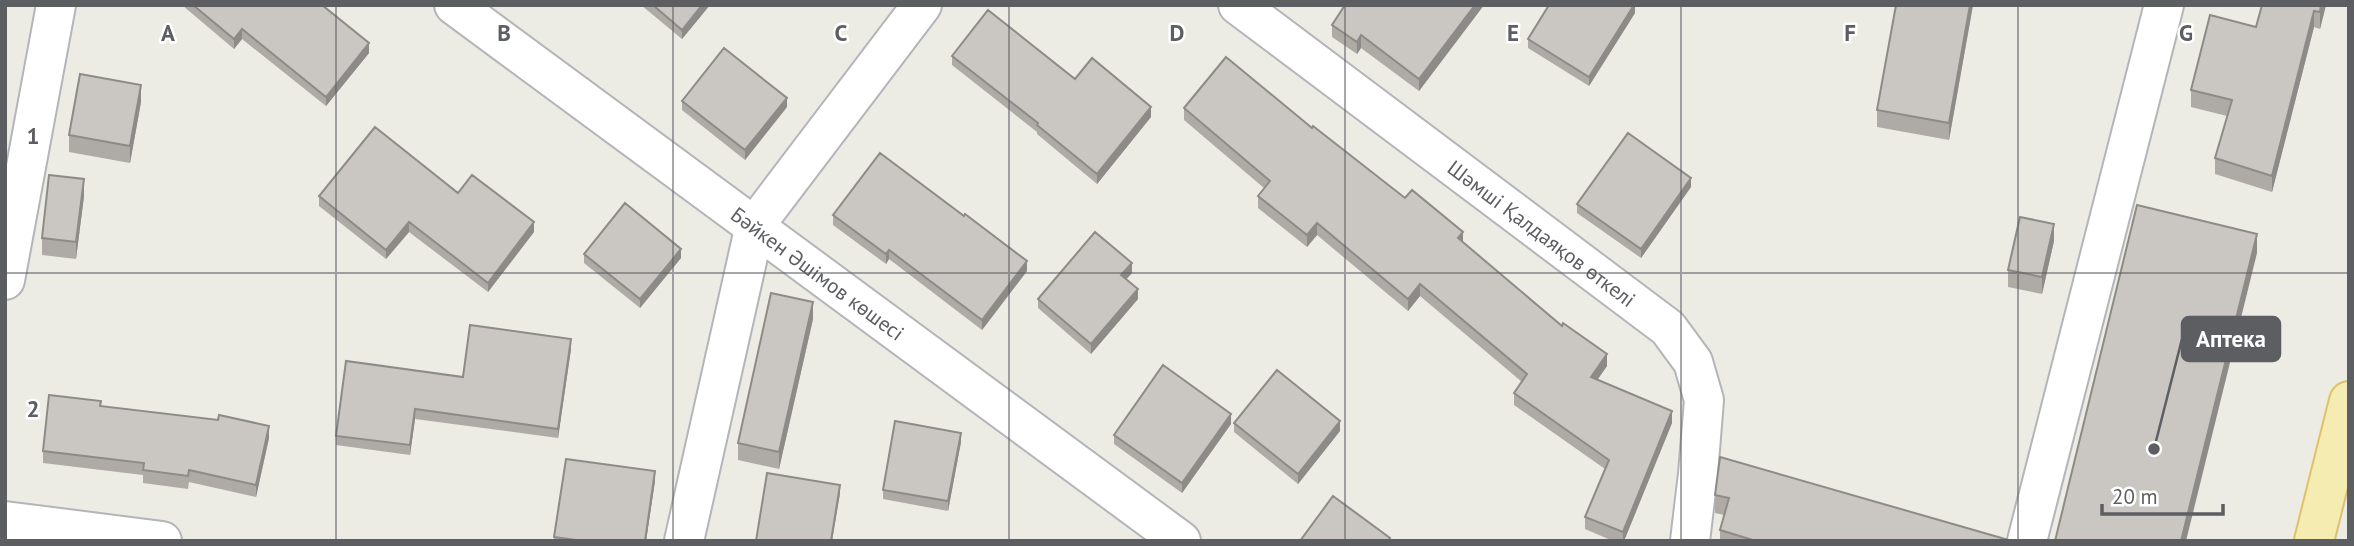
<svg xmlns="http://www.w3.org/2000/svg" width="2354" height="546" font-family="'PT Sans',sans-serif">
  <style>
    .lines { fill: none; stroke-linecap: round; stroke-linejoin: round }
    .minor-casing { stroke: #b4b5b9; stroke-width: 42 }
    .major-casing { stroke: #dec26a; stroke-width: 42 }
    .minor { stroke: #fff; stroke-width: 38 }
    .major { stroke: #f4ecb1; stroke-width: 38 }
    .wall { fill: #aeaba7 }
    .shaded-wall { fill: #8d8b88 }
    .building { fill: #cac7c2; stroke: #8d8b88; stroke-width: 2 }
    .grid { fill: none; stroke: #5c5e62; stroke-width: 2; stroke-opacity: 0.55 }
    .labels { text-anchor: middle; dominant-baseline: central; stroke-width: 5; stroke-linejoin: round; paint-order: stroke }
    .street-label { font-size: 21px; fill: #5c5e62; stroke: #fff }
    .grid-label { font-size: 23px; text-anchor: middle; font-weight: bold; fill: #5c5e62; stroke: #fff; stroke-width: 5; stroke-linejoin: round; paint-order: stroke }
    .leader { fill: none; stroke: #5c5e62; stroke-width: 2.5 }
    .callout-dot { fill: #5c5e62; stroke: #fff; stroke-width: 2.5 }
    .callout { fill: #5c5e62; stroke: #5c5e62; stroke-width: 2.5 }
    .callout-label { font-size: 23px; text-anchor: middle; font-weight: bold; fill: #fff }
  </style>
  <rect width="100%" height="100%" fill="#ecebe4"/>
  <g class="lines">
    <defs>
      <g id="minor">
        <path id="s1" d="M454,5l727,536"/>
        <path id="s2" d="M1238,5l430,323 25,34 11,38 -6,74 -8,67"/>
        <path d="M5,280l51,-275"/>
        <path d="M5,521l157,20"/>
        <path d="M684,541l71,-316 167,-220"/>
        <path d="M2027,541l137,-536"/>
      </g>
      <path id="major" d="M2314,541l35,-140"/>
    </defs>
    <!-- minor casing -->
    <use href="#minor" class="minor-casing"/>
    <!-- major casing -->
    <use href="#major" class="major-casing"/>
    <!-- minor -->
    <use href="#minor" class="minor"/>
    <!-- major -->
    <use href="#major" class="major"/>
  </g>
  <!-- wall -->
  <path class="wall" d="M182,5h140l47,48 -43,53 -84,-67 -8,10z
    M641,5h69l-28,34z
    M1484,5l-65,86 -58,-43 -4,6 -25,-17v-12z
    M1635,5v8l-46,73 -61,-38v-9z
    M1973,5l-24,135 -72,-13v-17z
    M2262,5h64l-6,24 -6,-2 -42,165 -57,-18v-16l12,-42 -36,-9v-17l65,-63z
    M952,56l123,23 76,38 -54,67 -60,-50v-2l-85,-67z
    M682,101l105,6 -42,53 -63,-50z
    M141,102l-11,61 -61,-11v-17z
    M1184,108l128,20 151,115 144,123 -10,14 75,43 -48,118h-11l-28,-12v-12l20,-48 -91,-64v-12l8,-11 -102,-86 -12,15 -91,-76 -10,12 -49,-39v-12l6,-8 -80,-68z
    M1691,187l-50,71 -64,-45v-9z
    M458,193l76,39 -46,60 -79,-60 -23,27 -67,-53v-10z
    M84,196l-8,63 -34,-4v-17z
    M833,215l131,1 63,55 -45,59 -93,-71 -3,5 -53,-39z
    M2054,241l-12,53 -34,-7v-17z
    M584,254l97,4 -41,50 -56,-45z
    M1132,273l-6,6 12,20 -47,55 -53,-46v-9z
    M813,319l-34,150 -41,-9v-17z
    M571,349l-13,89 -143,-19 -5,36 -74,-10v-9l127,-59z
    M101,406l168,32 -13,59 -67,-15 -1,7 -45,-6v-8l-100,-12v-12z
    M1234,423l106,8 -42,53 -64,-52z
    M1231,424l-49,69 -68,-49v-9z
    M961,442l-13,69 -65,-12v-9z
    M655,481l-9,60h-92v-4z
    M1715,495l297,46h-292v-11l4,-15 -9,-2z"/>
  <!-- shaded-wall -->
  <path class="shaded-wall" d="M702,5h8l-28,34v-9z
    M1475,5h9l-65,86v-12z
    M1634,5h1v8l-46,73v-9z
    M1970,5h3l-24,135v-17z
    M2321,5h5l-6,24v-17z
    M2314,11v16l-42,165v-16z
    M242,29v10l-8,10v-10z
    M1361,35v13l-4,6v-12z
    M369,43v10l-43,53v-9z
    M141,85v17l-11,61v-17z
    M787,98v9l-42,53v-10z
    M1151,107v10l-54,67v-10z
    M1691,178v9l-50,71v-9z
    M84,179v17l-8,63v-17z
    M409,222v10l-23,27v-9z
    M534,222v10l-46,60v-9z
    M1317,223v12l-10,12v-12z
    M2054,224v17l-12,53v-17z
    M1463,232v12l-5,-6z
    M2257,234v19l-71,288h-5z
    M681,249v9l-41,50v-9z
    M889,250v9l-3,5v-10z
    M1027,261v10l-45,59v-10z
    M1132,263v10l-11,12v-10z
    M1420,284v12l-12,15v-12z
    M1138,289v10l-47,55v-10z
    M813,302v17l-34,150v-17z
    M571,339v10l-13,89v-9z
    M1607,354v12l-16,23v-12z
    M415,409v10l-5,36v-10z
    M1672,411v12l-48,118h-1v-9z
    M1231,414v10l-49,69v-10z
    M1340,421v10l-42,53v-10z
    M269,426v12l-13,59v-12z
    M961,433v9l-13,69v-10z
    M655,471v10l-9,60h-1z
    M840,485v9l-8,47h-1z"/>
  <!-- building -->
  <path class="building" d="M193,5h129l47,38 -43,54 -84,-68 -8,10z
    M653,5h49l-20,25z
    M1345,5h130l-56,74 -58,-44 -4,7 -25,-17z
    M1549,5h85l-45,72 -61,-38z
    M1896,5h74l-21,118 -72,-13z
    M2262,5h59l-1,7 -6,-1 -42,165 -57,-18 17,-58 -41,-10 19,-75 46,12z
    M988,10l87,69 17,-21 59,49 -54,67 -60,-49 1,-2 -86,-67z
    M724,48l63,50 -42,52 -63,-49z
    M1226,57l86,71 1,-2 92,72 7,-8 51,42 -5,6 104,88 1,-3 44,31 -16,23 81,34 -49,121 -38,-15 24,-57 -95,-67 13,-19 -107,-90 -12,15 -91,-76 -10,12 -49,-39 12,-15 -86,-73z
    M80,74l61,11 -11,61 -61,-11z
    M375,127l83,66 14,-18 62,47 -46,61 -79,-61 -23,28 -67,-54z
    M1628,133l63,45 -50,71 -64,-45z
    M880,153l84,63 1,-2 62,47 -45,59 -93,-70 -3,4 -53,-39z
    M49,175l35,4 -8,63 -34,-4z
    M625,203l56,46 -41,50 -56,-45z
    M2137,205l120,29 -76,307h-126z
    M2020,217l34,7 -12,53 -34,-7z
    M1095,232l37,31 -11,12 17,14 -47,55 -53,-45z
    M771,293l42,9 -34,150 -41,-9z
    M470,325l101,14 -13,90 -143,-20 -5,36 -74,-9 10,-75 117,16z
    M1163,365l68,49 -49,69 -68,-48z
    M1277,370l63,51 -42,53 -64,-51z
    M49,395l52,6 -1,5 118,14 1,-5 50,11 -13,59 -67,-15 -1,6 -45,-6 1,-7 -101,-12z
    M895,421l66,12 -13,68 -65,-11z
    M1720,457l292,84h-256l-36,-11 9,-32 -14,-3z
    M566,459l89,12 -10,70h-62l-29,-4z
    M767,473l73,12 -9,56h-75z
    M1333,496l57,42 -2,3h-88z"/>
  <!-- grid -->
  <path class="grid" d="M336,5v536M673,5v536M1009,5v536M1345,5v536M1681,5v536M2018,5v536M5,273h2344"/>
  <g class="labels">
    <!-- street labels -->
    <g class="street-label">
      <text stroke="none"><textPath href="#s2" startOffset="380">Шәмші Қалдаяқов өткелі</textPath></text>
      <text stroke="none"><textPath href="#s1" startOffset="452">Бәйкен Әшімов көшесі</textPath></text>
    </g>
  </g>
  <g class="grid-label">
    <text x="168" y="41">A</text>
    <text x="504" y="41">B</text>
    <text x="841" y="41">C</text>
    <text x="1177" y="41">D</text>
    <text x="1513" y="41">E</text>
    <text x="1850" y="41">F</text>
    <text x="2186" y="41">G</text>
    <text x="33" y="144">1</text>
    <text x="33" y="417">2</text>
  </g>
  <!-- callouts -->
  <path class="leader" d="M2154 449L2182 339"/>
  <circle class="callout-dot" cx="2154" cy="449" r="7"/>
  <rect class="callout" x="2182" y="317" width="98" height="44" rx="7"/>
  <g class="callout-label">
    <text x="2231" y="347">Аптека</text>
  </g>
  <!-- border -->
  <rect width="2354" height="546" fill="none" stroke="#5c5e62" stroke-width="14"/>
  <!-- scale -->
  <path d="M2102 504v10h121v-10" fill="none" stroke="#5c5e62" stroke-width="3.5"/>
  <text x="2112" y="504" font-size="21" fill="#5c5e62" stroke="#ffffff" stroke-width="5" paint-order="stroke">20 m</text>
</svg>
